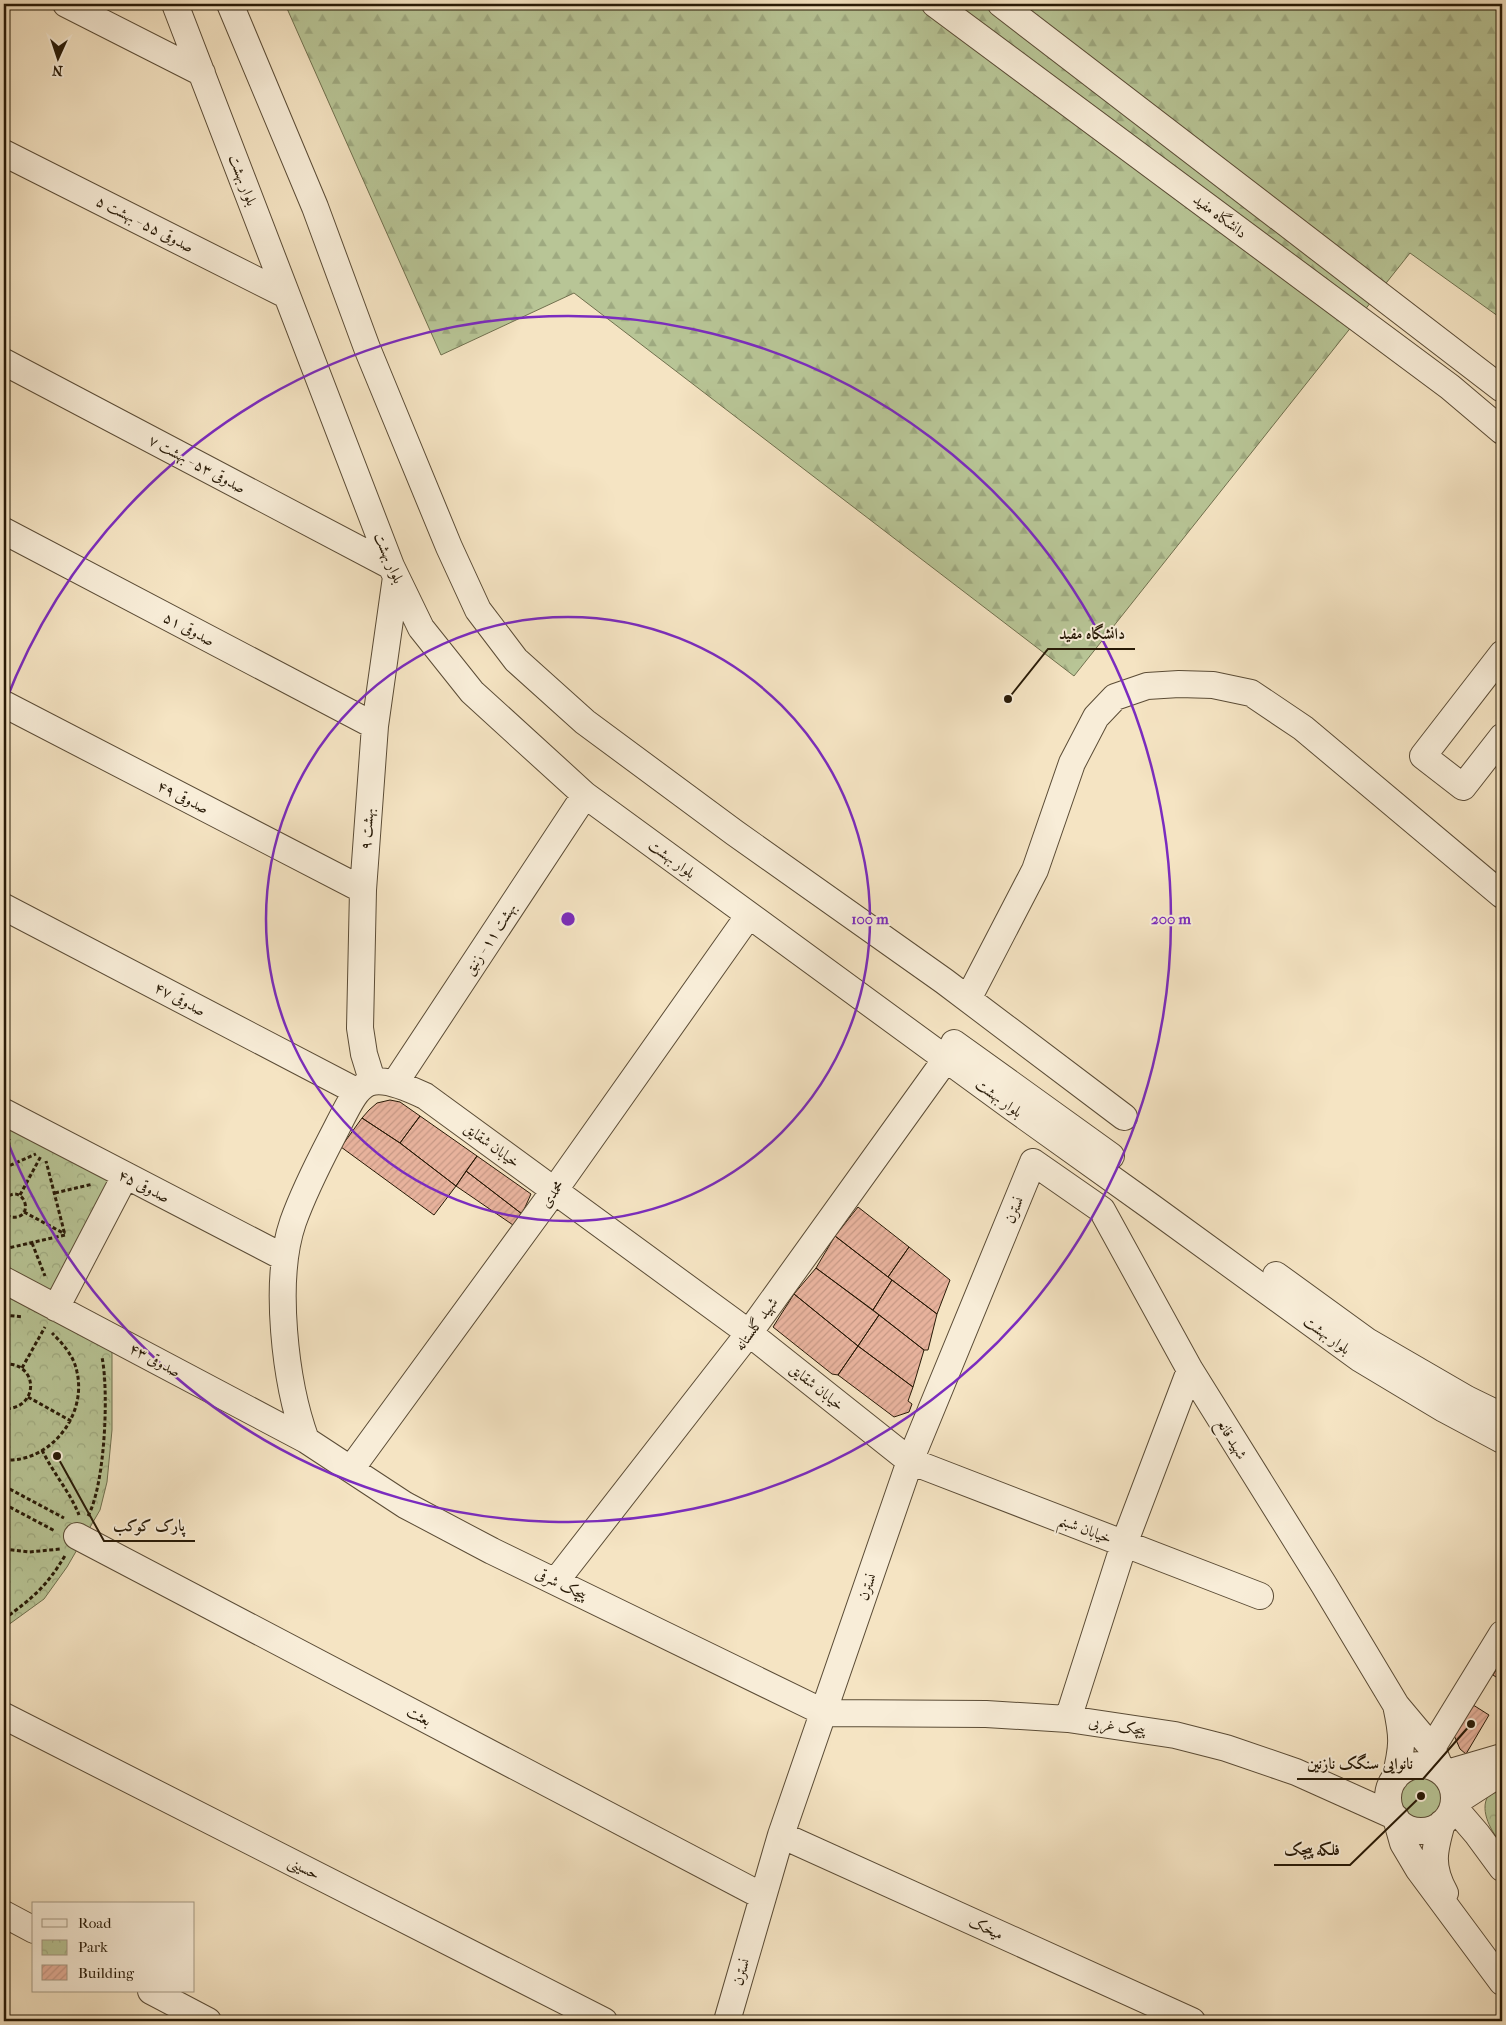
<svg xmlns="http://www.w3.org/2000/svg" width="1506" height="2025" font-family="'IM FELL French Canon',Amiri,serif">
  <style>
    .grass { fill: #b8c596; stroke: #70704e }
    .forest { fill: url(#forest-firs); stroke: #70704e }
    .park { fill: url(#park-crowns); stroke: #70704e }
    .building { fill: url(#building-hatch); stroke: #281a07 }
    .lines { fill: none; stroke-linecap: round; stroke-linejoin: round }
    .minor-casing { stroke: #5b4c36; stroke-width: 28 }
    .path { stroke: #281a07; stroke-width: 3; stroke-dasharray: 4 2.5; stroke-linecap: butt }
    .minor { stroke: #f8edd8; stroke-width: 26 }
    .ring { fill: none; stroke: #7b2cbf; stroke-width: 2.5 }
    .labels { text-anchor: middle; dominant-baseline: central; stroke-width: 4; stroke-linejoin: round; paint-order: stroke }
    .street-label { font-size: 15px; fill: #281a07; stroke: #f8edd8 }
    .centre { fill: #7b2cbf; stroke: #f8edd8; stroke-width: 2.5 }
    .ring-label { font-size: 15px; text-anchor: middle; font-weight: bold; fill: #7b2cbf; stroke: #f8edd8; stroke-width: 4; stroke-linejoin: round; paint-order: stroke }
    .leader { fill: none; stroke: #281a07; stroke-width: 2 }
    .callout-dot { fill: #281a07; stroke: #f8edd8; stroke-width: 2 }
    .callout-label { font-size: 16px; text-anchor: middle; font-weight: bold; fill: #281a07; stroke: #f8edd8; stroke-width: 4; stroke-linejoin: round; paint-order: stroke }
  </style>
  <defs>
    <pattern id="forest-firs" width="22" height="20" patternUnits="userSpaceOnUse" patternTransform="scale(1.25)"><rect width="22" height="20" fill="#b8c596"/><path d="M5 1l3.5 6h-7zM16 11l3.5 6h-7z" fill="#9ea980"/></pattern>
    <pattern id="park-crowns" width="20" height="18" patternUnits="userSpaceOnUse" patternTransform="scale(1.25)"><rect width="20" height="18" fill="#b8c596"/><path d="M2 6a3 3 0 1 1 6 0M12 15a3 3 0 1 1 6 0" fill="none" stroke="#9ea980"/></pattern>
    <pattern id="building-hatch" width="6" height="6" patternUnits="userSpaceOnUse" patternTransform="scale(1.25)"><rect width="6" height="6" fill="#e7b29c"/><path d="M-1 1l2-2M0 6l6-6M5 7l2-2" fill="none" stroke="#c69885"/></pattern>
  </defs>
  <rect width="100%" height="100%" fill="#f5e4c3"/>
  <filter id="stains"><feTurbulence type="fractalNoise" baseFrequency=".004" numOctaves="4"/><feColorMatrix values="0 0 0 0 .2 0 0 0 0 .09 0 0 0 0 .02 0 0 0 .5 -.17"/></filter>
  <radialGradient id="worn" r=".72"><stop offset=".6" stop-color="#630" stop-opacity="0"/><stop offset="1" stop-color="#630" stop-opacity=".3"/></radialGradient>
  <!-- grass -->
  <path class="grass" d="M1398 1798a23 23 0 1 1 46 0a23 23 0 1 1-46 0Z"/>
  <!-- forest -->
  <path class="forest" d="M285,4h1217v315l-92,-66 -336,423 -500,-383 -133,62z"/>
  <!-- park -->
  <path class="park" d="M4,1125l116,53 -66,125 -50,-26z
    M4,1291l108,57v82l-5,52 -7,28 -33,57 -23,32 -40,29z
    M1502,1782v62c-10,-11 -23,-33 -14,-48 3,-5 10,-10 14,-14z"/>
  <!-- building -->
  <path class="building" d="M390,1100l10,2 20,14 -20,27 -38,-25 7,-8 8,-7z
    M420,1116l57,40 -21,30 -56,-43z
    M362,1118l38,25 56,43 -22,29 -93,-68z
    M477,1156l54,38 -9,20 -56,-43z
    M466,1171l56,43 -9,11 -57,-39z
    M858,1207l51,40 -21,30 -53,-41z
    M835,1236l57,44 -19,30 -57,-42z
    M909,1247l41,33 -13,34 -49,-37z
    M816,1268l63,47 -21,31 -64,-52z
    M892,1280l45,34 -9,36h-4l-51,-40z
    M794,1294l64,52 -20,29 -6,-1 -59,-47z
    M879,1315l45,35 -11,37 -55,-41z
    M858,1346l55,41 -5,14 4,3 -3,8 -15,5 -56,-42z
    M1502,1660v21l-9,-6z
    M1470,1703l19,12 -23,39 -6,-5 -7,-16z"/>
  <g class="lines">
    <defs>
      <path id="minor" d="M66,4l136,69
        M175,4l216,562 30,62 51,64 113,103 428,313 137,98 209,152 85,51 58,31
        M230,4l85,203 52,141 82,199 29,63 38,50 69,62 150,111 209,148 180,136
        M935,4l515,383 52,44
        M1001,4l501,385
        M4,153l282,142
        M4,362l387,204
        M4,531l371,195
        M1502,654l-79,102 40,31 39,-50
        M4,704l359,186
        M4,907l352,184
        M968,999l67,-129 37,-107 24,-46 19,-20 32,-11 32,-2 34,1 38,8 52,35 199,167
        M954,1043l157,113
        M372,1080l-8,-26 -4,-26 3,-138 12,-164 21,-149
        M395,1083l190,-288
        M4,1112l281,146
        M1033,1162l69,48 88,160 134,215 72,120 36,43 10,24
        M1276,1275l91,66 100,58 35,17
        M4,1280l302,160 99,65 87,46 333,162 161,1 82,5 107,16 51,13 70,24 98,44
        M56,1308l69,-132
        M306,1440c-21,-57 -33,-160 -13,-218 10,-28 24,-56 38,-83 29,-55 29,-74 94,-43l324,237 161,128 350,135
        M351,1469l203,-278 195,-276
        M77,1536l685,360
        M556,1581l193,-248 197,-274
        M4,1716l600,305
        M1068,1719l56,-175 66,-174
        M1432,1748l70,-114
        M1388 1798a33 33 0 1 1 66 0a33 33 0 1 1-66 0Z
        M1444,1774l58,-17
        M1395,1778c8,-32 8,-41 1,-73
        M1454,1803l48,-31
        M1453,1806l24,28 25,34
        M1396,1818l7,25 16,27 83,112
        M1442,1823c-8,28 -12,43 3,70
        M781,1835l411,186
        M4,1914l30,16
        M151,1991l57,30
        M727,2021l54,-186 129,-374 123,-299"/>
    </defs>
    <!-- minor casing -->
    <use href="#minor" class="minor-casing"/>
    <!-- path -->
    <path class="path" d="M8,1166l1,-27
      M4,1168l32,-14
      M55,1193l38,-9
      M20,1195l21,-39
      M4,1200c19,-21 34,21 6,17l-6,-6
      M24,1212l41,22
      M4,1223l4,-7
      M32,1243l13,33
      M4,1249l61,-14 -19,-74
      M4,1315l19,2
      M4,1364c35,-2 36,45 0,45
      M22,1368l23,-41
      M28,1397l43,24
      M42,1450c11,23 28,42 37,65
      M4,1460c46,3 83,-44 73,-88 -3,-16 -14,-28 -25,-39
      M4,1486l60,32
      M4,1504l51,27
      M88,1516c17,-31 21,-124 14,-159
      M4,1549l25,3 31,-3
      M4,1619c30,-22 43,-33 62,-65"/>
    <!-- minor -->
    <use href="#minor" class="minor"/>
  </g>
  <!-- distance rings -->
  <g class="ring">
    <circle cx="568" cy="919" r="302"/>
    <path d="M5 703A603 603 0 1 1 5 1135"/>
  </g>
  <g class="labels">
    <!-- street labels -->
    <g class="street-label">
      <text transform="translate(243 180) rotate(69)">بلوار بهشت</text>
      <text transform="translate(1220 216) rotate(37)">دانشگاه مفید</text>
      <text transform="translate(145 224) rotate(27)">صدوقی ۵۵ - بهشت ۵</text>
      <text transform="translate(197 464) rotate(28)">صدوقی ۵۳ - بهشت ۷</text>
      <text transform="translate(389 558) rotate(67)">بلوار بهشت</text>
      <text transform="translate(189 629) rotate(28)">صدوقی ۵۱</text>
      <text transform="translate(183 797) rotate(27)">صدوقی ۴۹</text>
      <text transform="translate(367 829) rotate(-86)">بهشت ۹</text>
      <text transform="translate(672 859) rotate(36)">بلوار بهشت</text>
      <text transform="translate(490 939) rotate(-57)">بهشت ۱۱ - زنبق</text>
      <text transform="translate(180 999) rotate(28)">صدوقی ۴۷</text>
      <text transform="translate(999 1098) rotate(36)">بلوار بهشت</text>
      <text transform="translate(492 1145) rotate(36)">خیابان شقایق</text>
      <text transform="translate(144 1186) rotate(27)">صدوقی ۴۵</text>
      <text transform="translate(552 1194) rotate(-54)">محمدی</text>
      <text transform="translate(1014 1210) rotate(-68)">نسترن</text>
      <text transform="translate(756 1324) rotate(-54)">شهید گلستانه</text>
      <text transform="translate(1327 1335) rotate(36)">بلوار بهشت</text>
      <text transform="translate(155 1360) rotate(28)">صدوقی ۴۳</text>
      <text transform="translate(817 1387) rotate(39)">خیابان شقایق</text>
      <text transform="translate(1232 1439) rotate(59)">شهید قانع</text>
      <text transform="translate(1085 1529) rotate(21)">خیابان شبنم</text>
      <text transform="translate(561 1584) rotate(26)">پیچک شرقی</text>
      <text transform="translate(867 1587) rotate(-71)">نسترن</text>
      <text transform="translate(419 1716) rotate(28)">بعثت</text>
      <text transform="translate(1117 1726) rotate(9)">پیچک غربی</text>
      <text transform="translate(304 1868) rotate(27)">حسینی</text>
      <text transform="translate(986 1928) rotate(24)">میخک</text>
      <text transform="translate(741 1972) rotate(-74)">نسترن</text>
    </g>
  </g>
  <circle cx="568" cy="919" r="8" class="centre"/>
  <g class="ring-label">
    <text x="870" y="924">100 m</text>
    <text x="1171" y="924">200 m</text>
  </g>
  <!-- callouts -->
  <path class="leader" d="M1008 699L1048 649H1135M57 1456L104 1541H195M1471 1724L1423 1779H1297M1421 1796L1350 1865H1274"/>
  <g class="callout-dot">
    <circle cx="1008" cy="699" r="5"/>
    <circle cx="57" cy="1456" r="5"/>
    <circle cx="1471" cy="1724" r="5"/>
    <circle cx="1421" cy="1796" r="5"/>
  </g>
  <g class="callout-label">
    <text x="1092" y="639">دانشگاه مفید</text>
    <text x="149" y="1531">پارک کوکب</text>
    <text x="1360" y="1769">نانوایی سنگک نازنین</text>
    <text x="1312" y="1855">فلکه پیچک</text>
  </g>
  <!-- margin -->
  <rect width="1506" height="2025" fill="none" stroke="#f5e4c3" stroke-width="20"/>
  <rect x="5" y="5" width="1496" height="2015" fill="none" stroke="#281a07" stroke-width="2.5"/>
  <rect x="10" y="10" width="1486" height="2005" fill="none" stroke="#281a07"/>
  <!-- legend -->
  <rect x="32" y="1902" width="162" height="90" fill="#f8edd8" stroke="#a59984"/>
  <rect x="42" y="1919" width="25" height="8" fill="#f8edd8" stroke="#a59984"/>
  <text x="78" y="1928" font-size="15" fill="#281a07">Road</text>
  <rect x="42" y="1940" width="25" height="15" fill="url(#park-crowns)" stroke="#a59984"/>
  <text x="78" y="1952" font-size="15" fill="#281a07">Park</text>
  <rect x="42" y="1965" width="25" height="15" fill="url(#building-hatch)" stroke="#a59984"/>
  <text x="78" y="1978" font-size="15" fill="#281a07">Building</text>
  <!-- north arrow -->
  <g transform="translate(58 58) rotate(183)" stroke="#f8edd8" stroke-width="4" paint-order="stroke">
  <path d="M0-4L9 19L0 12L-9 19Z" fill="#281a07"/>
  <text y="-8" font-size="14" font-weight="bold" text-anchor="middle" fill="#281a07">N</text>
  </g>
  <rect width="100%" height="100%" filter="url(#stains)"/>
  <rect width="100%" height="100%" fill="url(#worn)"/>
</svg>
